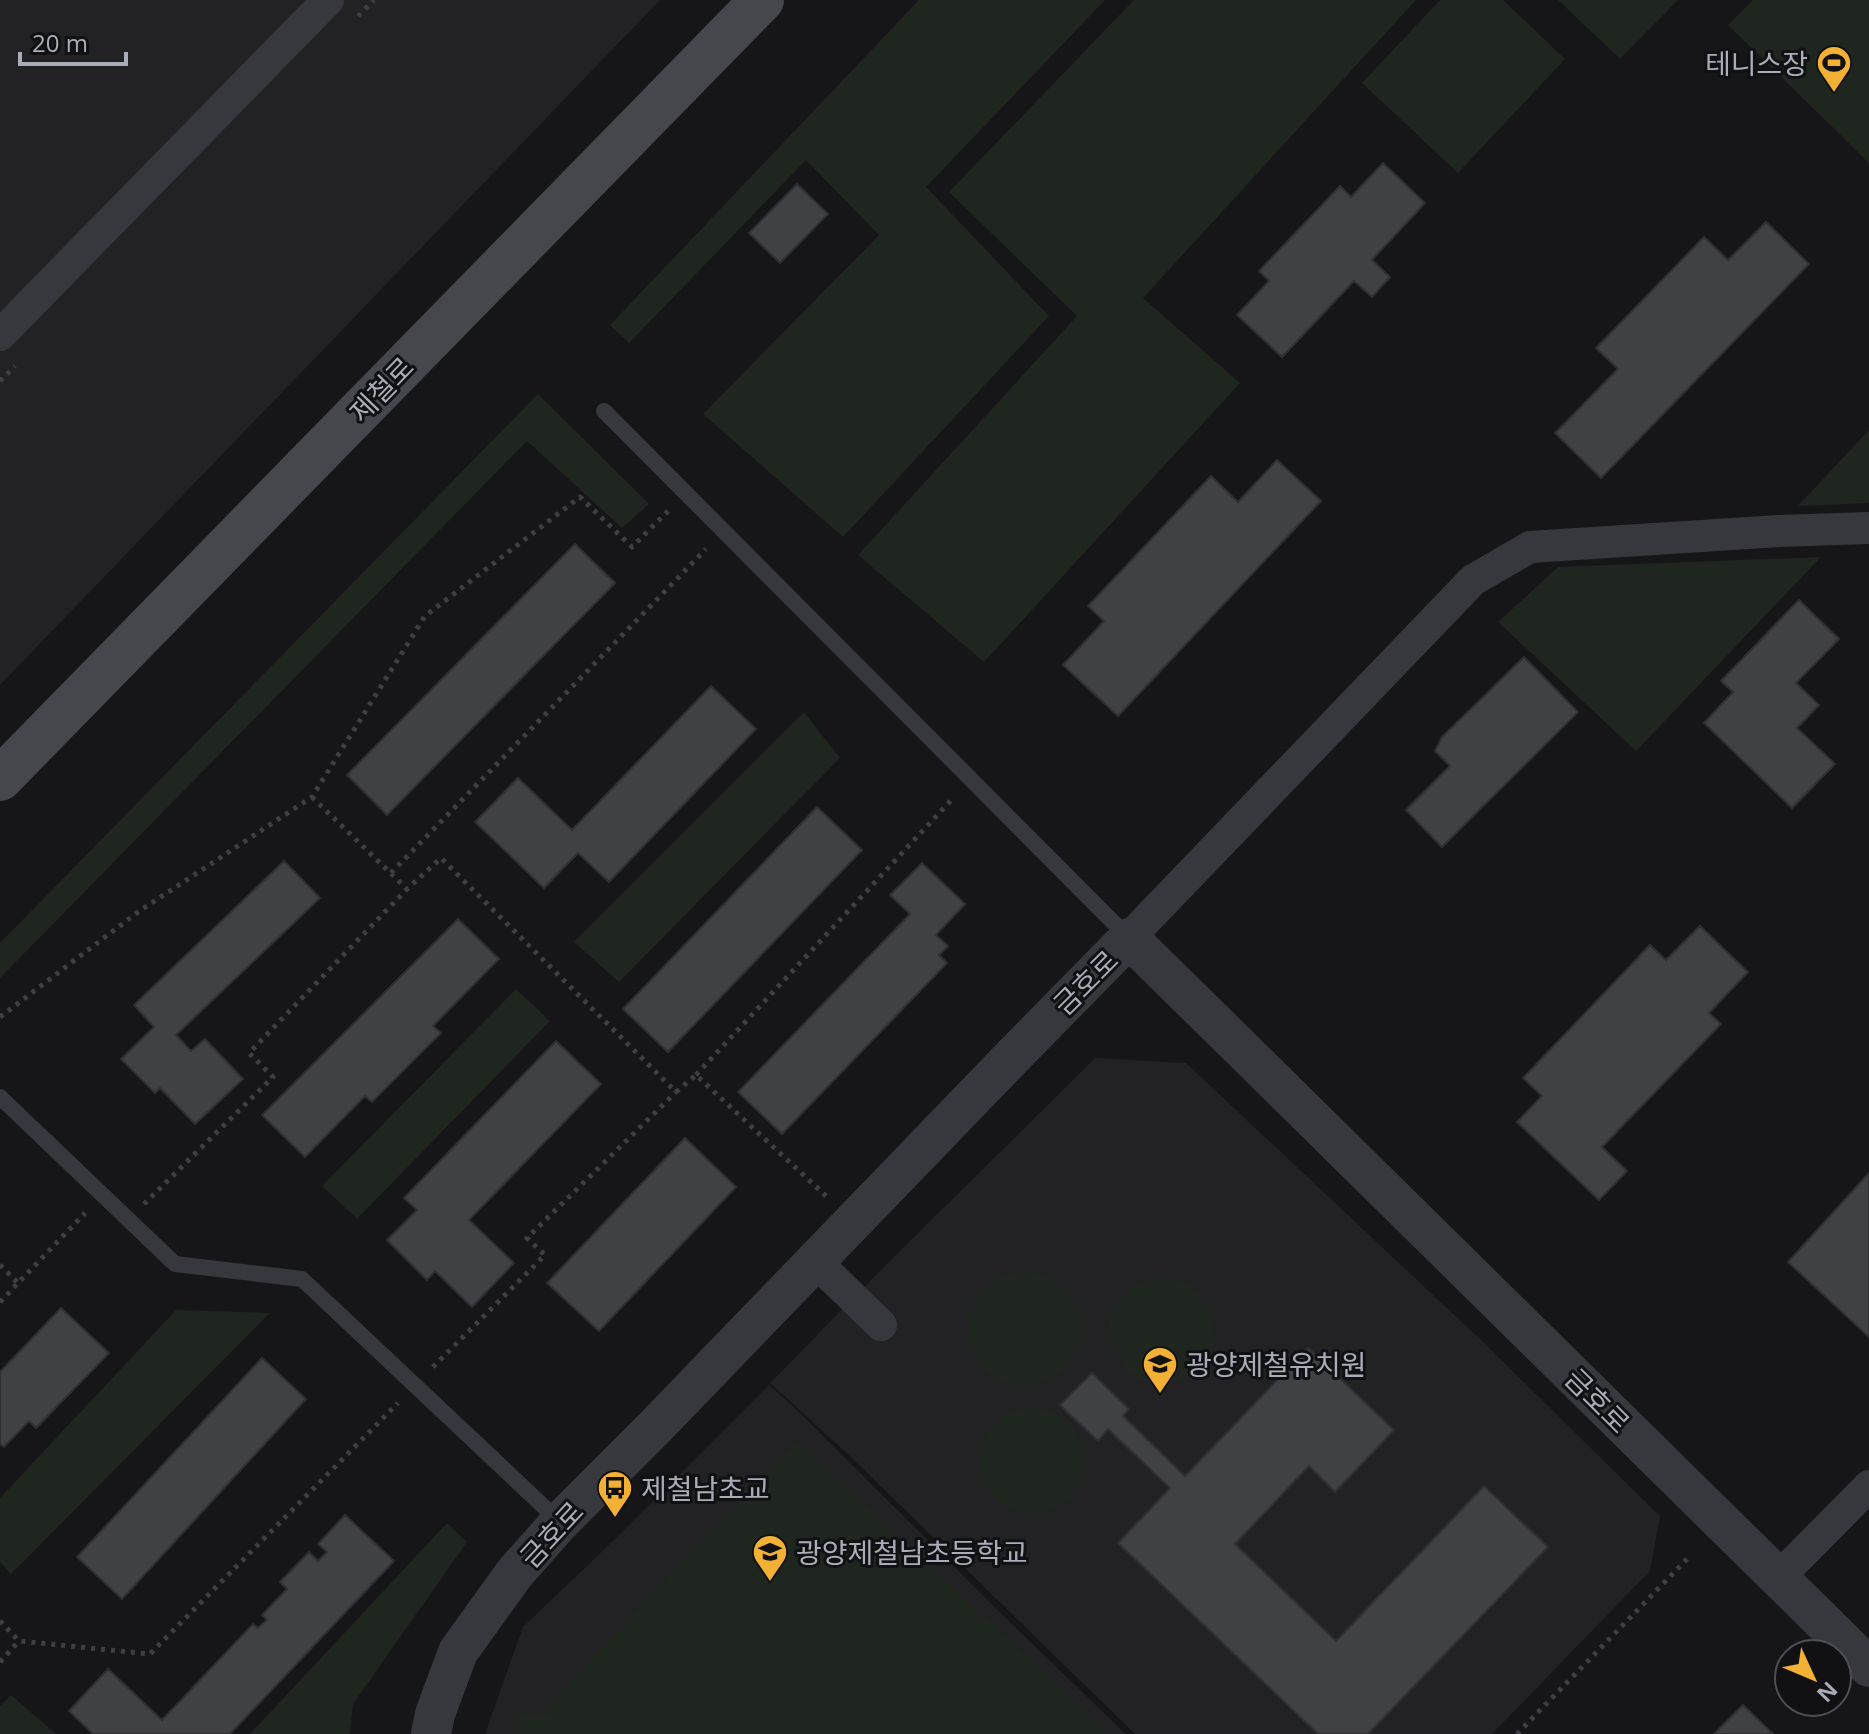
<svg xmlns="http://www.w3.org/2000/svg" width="1869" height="1734" font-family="'Open Sans','Noto Sans KR',sans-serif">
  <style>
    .built { fill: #222225 }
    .green { fill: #1e261f }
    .building { fill: #404145; stroke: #303034; stroke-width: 2 }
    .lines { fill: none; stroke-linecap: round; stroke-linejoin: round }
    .path { stroke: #3d3f44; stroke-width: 5; stroke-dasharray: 4 6; stroke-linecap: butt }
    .service { stroke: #37383d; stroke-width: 16 }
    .minor { stroke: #37383d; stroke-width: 32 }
    .tertiary { stroke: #37383d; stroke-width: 40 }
    .secondary { stroke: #45474d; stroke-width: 44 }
    .labels { text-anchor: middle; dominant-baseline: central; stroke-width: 6; stroke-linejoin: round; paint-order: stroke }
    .poi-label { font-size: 28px; fill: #a8adb8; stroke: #111113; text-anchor: start }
    .street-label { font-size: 28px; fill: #a8adb8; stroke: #111113 }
  </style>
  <rect width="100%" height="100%" fill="#161618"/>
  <!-- built -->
  <path class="built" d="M0,0h660l-660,685z
    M1095,1058l91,5 295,277 179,176 -10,55 -158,163h-357l-283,-276 -82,-75 99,-101z
    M769,1385l25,22 233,232 99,95h-641l38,-107 92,-88z"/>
  <!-- green -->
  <path class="green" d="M919,0h186l-179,187 123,129 -206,221 -140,-123 176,-179 -73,-75 -177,183 -19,-18z
    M1134,0h282l-273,298 97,85 -256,279 -126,-107 219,-239 -128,-124z
    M1440,0h63l62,59 -107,114 -96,-90z
    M1558,0h120l-58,59z
    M1753,0h116v163l-141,-138z
    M538,394l111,110 -27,24 -95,-87 -527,537v-35z
    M1869,430v73l-71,3z
    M1821,557l-185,194 -138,-129 60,-55z
    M804,712l36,46 -221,224 -45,-40z
    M516,989l34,32 -193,198 -35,-33z
    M967 1329a57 57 0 1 1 114 0a57 57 0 1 1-114 0Z
    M1109 1331a53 53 0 1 1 106 0a53 53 0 1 1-106 0Z
    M176,1310l94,3 -259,261 -11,-12v-64z
    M979 1461a53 53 0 1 1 106 0a53 53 0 1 1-106 0Z
    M797,1440l312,294h-592l2,-20h33l-7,-7z
    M447,1523l20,19 -114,162 -3,30h-100z
    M11,1695l45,39h-56v-28z"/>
  <!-- building -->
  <path class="building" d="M1383,163l42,40 -53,57 18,17 -18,20 -18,-16 -72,76 -45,-42 32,-34 -10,-10 81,-85 11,11z
    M797,184l31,30 -48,49 -31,-30z
    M1766,222l43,42 -208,214 -46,-45 63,-64 -22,-21 108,-111 24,23z
    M1277,460l44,41 -203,215 -55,-51 41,-44 -16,-15 123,-130 27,26z
    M575,544l40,39 -228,232 -40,-40z
    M1799,600l40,39 -43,44 23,22 -22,23 38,36 -43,44 -88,-85 29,-31 -12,-11z
    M1524,657l54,55 -136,135 -36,-37 44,-44 -15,-15 7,-14z
    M711,686l45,43 -147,153 -31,-29 -34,35 -69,-66 43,-44 54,52z
    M817,807l45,43 -194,202 -45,-43z
    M284,861l36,37 -144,137 15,16 14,-12 38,40 -48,45 -35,-36 -5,5 -34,-34 33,-32 -20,-22z
    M922,863l43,41 -29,31 12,11 -9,9 8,8 -165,171 -44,-42 172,-178 -20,-19z
    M458,919l41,40 -66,67 8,7 -69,69 -7,-6 -60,61 -43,-42z
    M1700,926l48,46 -39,41 12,11 -119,123 25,24 -28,29 -82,-78 25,-26 -19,-18 127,-133 16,15z
    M556,1041l45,43 -132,136 45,43 -42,44 -37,-36 -8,9 -40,-40 30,-30 -13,-12z
    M685,1138l51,49 -137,144 -52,-48z
    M1869,1173v164l-81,-75z
    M61,1308l48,45 -73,75 -7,-7 -25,26 -4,-3v-72z
    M1308,1348l86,82 -59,62 -26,-26 -74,78 101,97 148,-155 64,61 -180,187h-50l-200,-191 52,-55 -62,-59 -10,12 -38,-36 32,-32 37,36 -6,7 62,60z
    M262,1358l44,41 -184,200 -45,-42z
    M345,1515l49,46 -164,173h-137l-24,-23 39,-42 54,51 91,-96 5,4 9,-8 -5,-5 25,-26 -7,-7 29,-30 9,9 9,-9 -9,-8z
    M1743,1705l30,29h-59z"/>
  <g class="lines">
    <!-- path -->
    <path class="path" d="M358,16l16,-16
      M0,381l15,-15
      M312,797l95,92 34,-31 235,234 20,-17 130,121
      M391,873l315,-324
      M0,1017l138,-105 174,-115 113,-181 155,-119 52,50 36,-36
      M696,1075l258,-278
      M144,1204l129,-127 -24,-24 158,-164
      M0,1265l18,18
      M0,1302l85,-89
      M433,1367l112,-112 -18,-17 149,-146
      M0,1621l19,20 131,13 248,-251
      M0,1662l19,-21
      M1517,1734l171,-176"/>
    <!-- service -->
    <path class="service" d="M604,411l524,526
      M0,1097l175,167 127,15 257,242"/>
    <!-- minor -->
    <path class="minor" d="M0,335l328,-335
      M1129,938l344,-358 57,-33 249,-16 90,-3
      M815,1261l66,64
      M1778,1578l91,-92"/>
    <!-- tertiary -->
    <path class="tertiary" d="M431,1734l4,-20 23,-62 56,-78 46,-52 95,-95 362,-375 112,-114 740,729"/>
    <!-- secondary -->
    <path class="secondary" d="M0,779l762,-779"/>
  </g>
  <!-- icons -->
  <defs>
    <symbol id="stadium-pin" viewBox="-11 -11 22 30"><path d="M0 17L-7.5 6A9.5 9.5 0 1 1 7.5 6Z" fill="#f2b134" stroke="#111113"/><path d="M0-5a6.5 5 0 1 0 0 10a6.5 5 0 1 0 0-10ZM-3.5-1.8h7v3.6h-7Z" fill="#111"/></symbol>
    <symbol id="school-pin" viewBox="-11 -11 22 30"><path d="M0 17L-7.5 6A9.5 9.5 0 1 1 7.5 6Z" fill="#f2b134" stroke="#111113"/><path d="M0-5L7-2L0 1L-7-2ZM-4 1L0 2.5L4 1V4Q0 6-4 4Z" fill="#111"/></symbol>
    <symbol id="bus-pin" viewBox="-11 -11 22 30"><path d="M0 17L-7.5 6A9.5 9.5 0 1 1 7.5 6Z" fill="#f2b134" stroke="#111113"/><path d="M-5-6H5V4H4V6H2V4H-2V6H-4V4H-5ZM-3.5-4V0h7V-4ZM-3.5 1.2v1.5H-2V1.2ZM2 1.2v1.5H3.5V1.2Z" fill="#111"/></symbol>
  </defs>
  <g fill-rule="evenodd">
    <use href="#stadium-pin" x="1814" y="43" width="40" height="54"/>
    <use href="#school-pin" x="1140" y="1344" width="40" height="54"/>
    <use href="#bus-pin" x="595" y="1468" width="40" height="54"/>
    <use href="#school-pin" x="750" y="1532" width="40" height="54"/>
  </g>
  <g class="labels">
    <!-- poi labels -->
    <g class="poi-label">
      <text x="1808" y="63" text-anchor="end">테니스장</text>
      <text x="1186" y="1364">광양제철유치원</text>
      <text x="641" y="1488">제철남초교</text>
      <text x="796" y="1552">광양제철남초등학교</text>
    </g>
    <!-- street labels -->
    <g class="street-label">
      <text transform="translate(381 389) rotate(-46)">제철로</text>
      <text transform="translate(1085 982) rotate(-45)">금호로</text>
      <text transform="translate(1598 1400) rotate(45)">금호로</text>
      <text transform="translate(551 1534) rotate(-47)">금호로</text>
    </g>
  </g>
  <!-- north arrow -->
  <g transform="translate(1813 1678) rotate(134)"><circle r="38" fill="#111113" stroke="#4d4f55" stroke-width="2"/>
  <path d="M0-6L14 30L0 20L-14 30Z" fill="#f2b134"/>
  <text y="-12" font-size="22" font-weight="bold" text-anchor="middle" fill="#a8adb8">N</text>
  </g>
  <!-- scale -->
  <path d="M20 52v12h106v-12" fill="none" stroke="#a8adb8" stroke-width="4"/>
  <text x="32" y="52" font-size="24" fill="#a8adb8" stroke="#111113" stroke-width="6" paint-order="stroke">20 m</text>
</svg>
